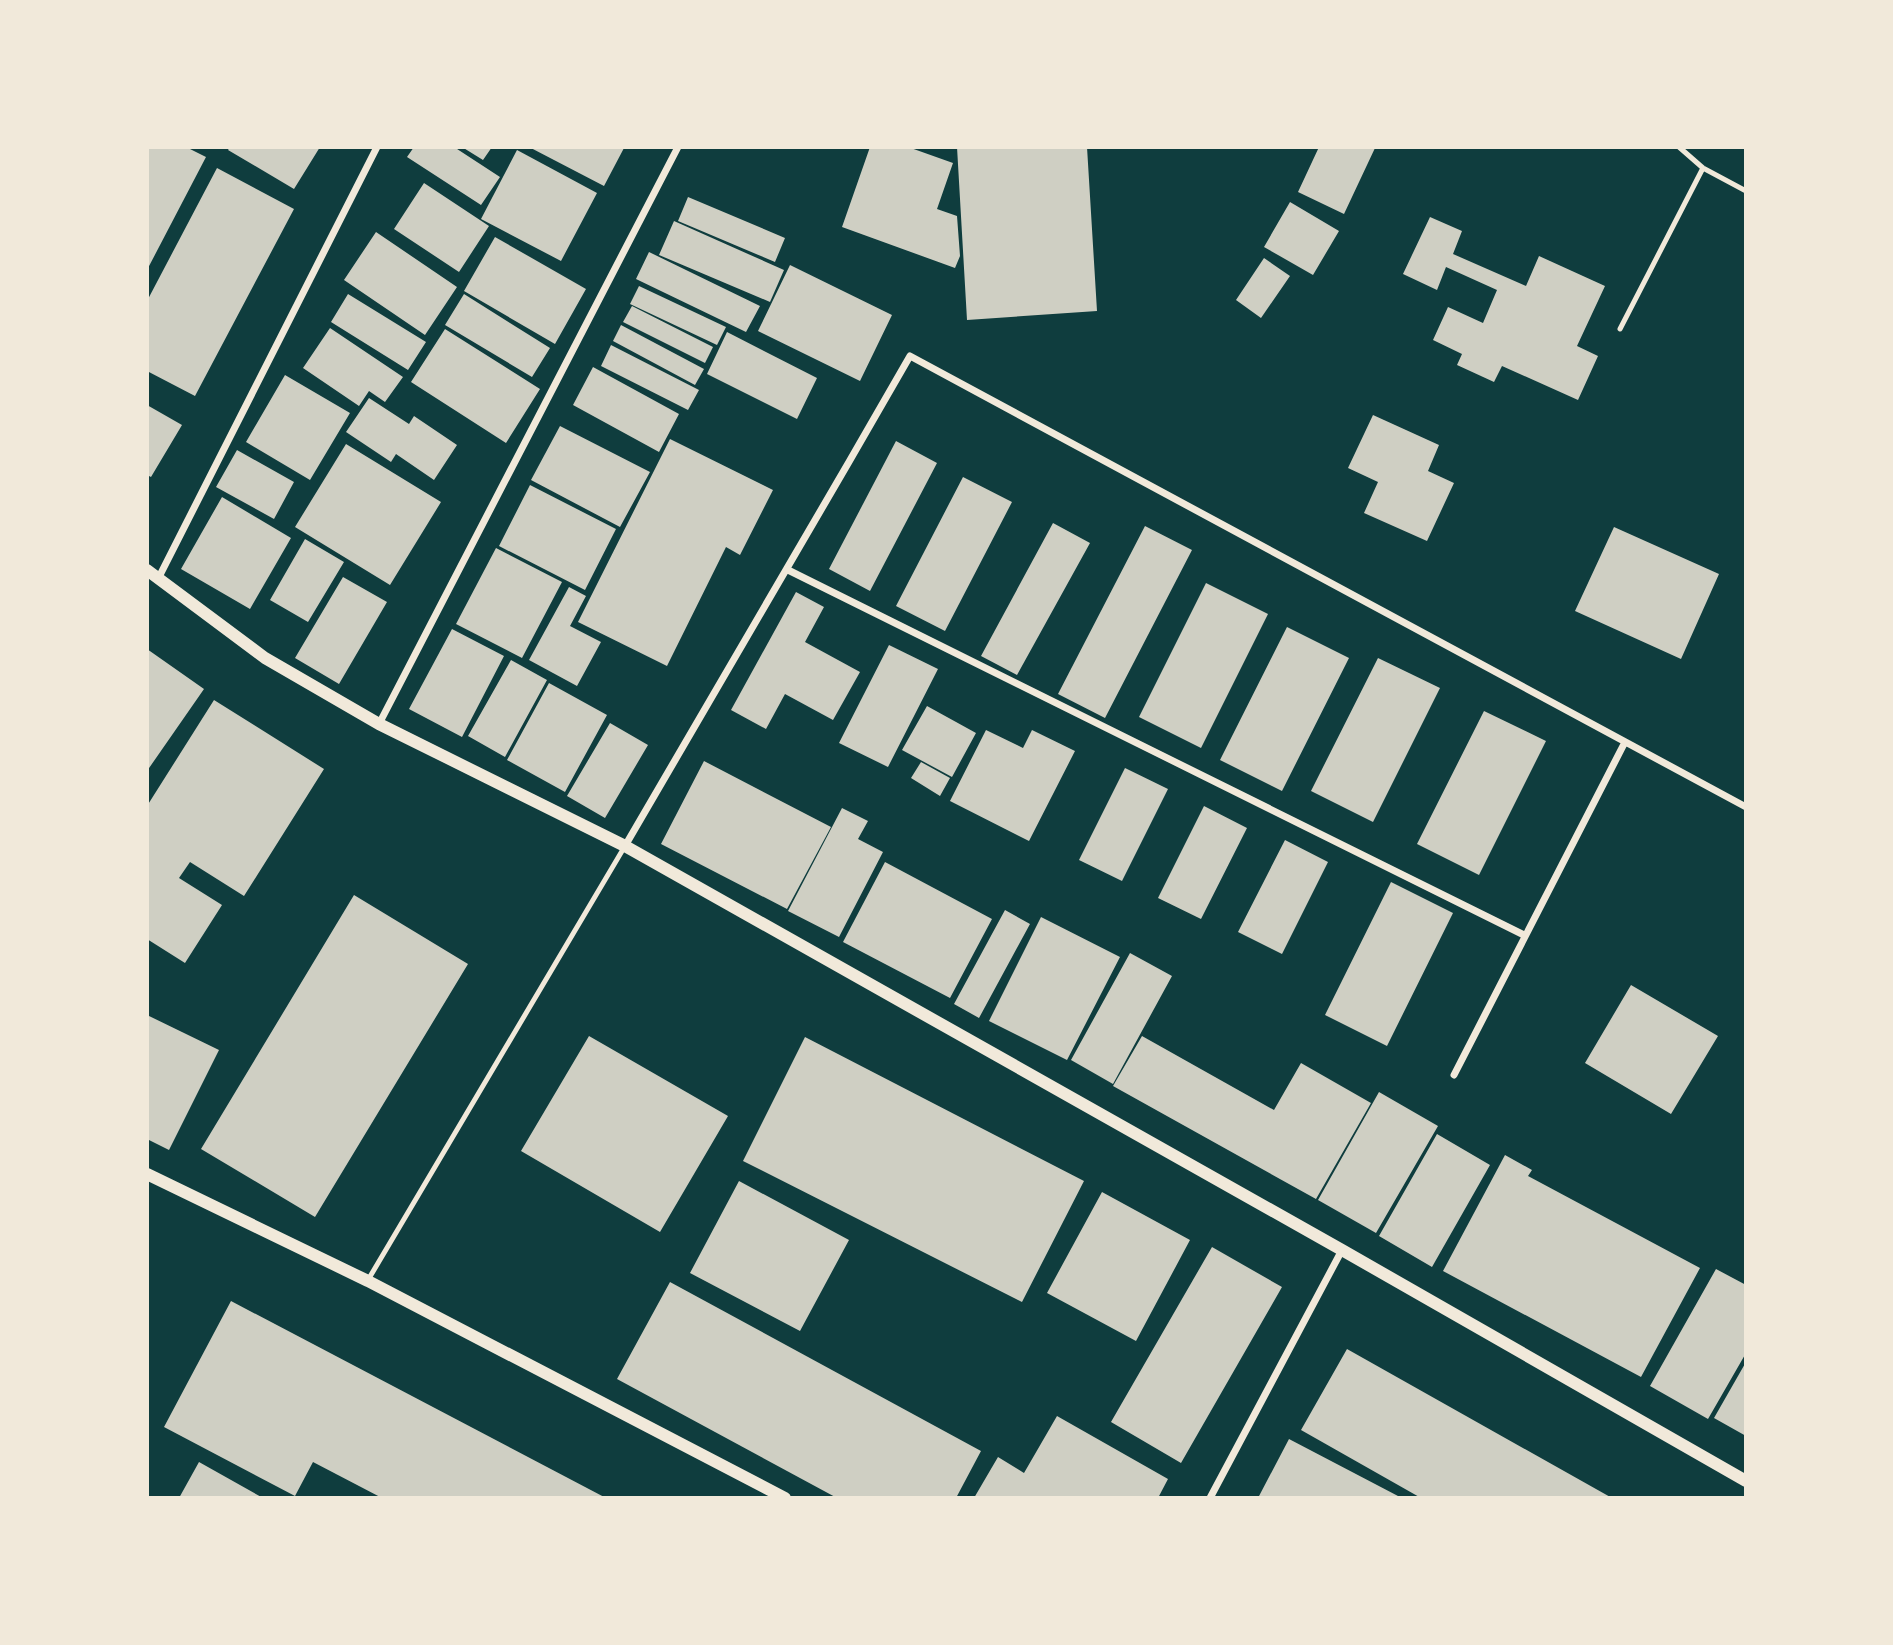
<svg xmlns="http://www.w3.org/2000/svg" width="1893" height="1645" font-family="Lora,serif">
  <style>
    .building { fill: #cfcfc3 }
    .lines { fill: none; stroke-linecap: round; stroke-linejoin: round }
    .service { stroke: #f1e9da; stroke-width: 5 }
    .minor { stroke: #f1e9da; stroke-width: 7 }
    .tertiary { stroke: #f1e9da; stroke-width: 12 }
  </style>
  <rect width="100%" height="100%" fill="#0f3d3e"/>
  <!-- building -->
  <path class="building" d="M147,147h39l20,10 -59,113z
    M230,147h90l-26,42 -66,-39z
    M414,147h40l46,30 -19,28 -74,-48z
    M462,147h30l-9,13z
    M529,147h92l3,1 -20,38z
    M870,147h38l45,16 -16,46 20,7 3,40 -5,12 -113,-41z
    M957,147h130l10,164 -130,9z
    M1319,147l56,1 -31,66 -46,-22z
    M517,150l80,43 -36,68 -80,-42z
    M217,168l77,41 -99,187 -48,-25v-70z
    M424,183l65,43 -30,46 -65,-43z
    M688,197l97,41 -10,24 -97,-41z
    M1290,202l49,29 -26,44 -49,-28z
    M1430,217l32,14 -9,23 73,32 13,-30 66,30 -28,60 21,10 -20,44 -76,-34 -8,16 -37,-17 5,-11 -29,-14 15,-33 35,16 14,-33 -51,-23 -9,23 -34,-16z
    M674,221l110,49 -14,32 -111,-47z
    M376,232l81,55 -32,48 -81,-55z
    M495,237l91,52 -31,55 -91,-53z
    M649,252l111,54 -14,26 -110,-53z
    M1264,258l26,18 -29,42 -25,-18z
    M790,265l102,50 -32,66 -102,-50z
    M639,286l87,41 -9,18 -87,-41z
    M348,294l78,48 -18,28 -77,-48z
    M464,294l86,54 -18,29 -87,-52z
    M632,306l81,41 -8,16 -82,-41z
    M621,325l83,44 -9,16 -82,-44z
    M330,328l73,49 -18,25 -16,-11 -10,15 -56,-38z
    M445,329l95,60 -34,54 -95,-61z
    M727,332l90,46 -20,41 -90,-45z
    M611,345l88,45 -11,20 -87,-44z
    M593,367l86,47 -20,38 -86,-47z
    M285,375l65,38 -40,67 -64,-38z
    M369,398l40,26 5,-8 43,29 -23,35 -38,-26 -5,8 -45,-30z
    M147,405l35,20 -31,52 -4,-2z
    M1373,415l66,30 -11,26 26,12 -27,58 -63,-28 14,-31 -30,-14z
    M560,426l90,46 -30,55 -89,-47z
    M670,439l103,51 -33,65 -14,-8 -59,119 -89,-44z
    M896,441l41,22 -67,128 -41,-22z
    M346,444l95,58 -51,83 -95,-58z
    M237,450l57,32 -20,37 -58,-32z
    M963,477l49,25 -67,129 -49,-25z
    M530,485l86,44 -31,61 -86,-44z
    M222,497l69,41 -41,71 -69,-40z
    M1053,523l37,20 -73,132 -36,-19z
    M1145,526l47,24 -87,168 -47,-24z
    M1614,527l105,47 -38,85 -106,-48z
    M305,539l39,23 -36,60 -38,-22z
    M496,548l66,34 -40,76 -66,-34z
    M343,577l44,25 -48,82 -44,-26z
    M1206,583l62,31 -67,134 -62,-31z
    M569,587l17,9 -16,30 31,16 -24,44 -48,-26z
    M796,592l28,15 -19,35 55,30 -27,48 -48,-26 -19,35 -35,-19z
    M1287,627l62,31 -67,133 -62,-31z
    M452,629l52,27 -42,81 -53,-28z
    M889,645l49,24 -50,98 -49,-24z
    M147,649l57,40 -57,82z
    M1378,658l62,30 -67,134 -62,-31z
    M511,660l36,20 -42,77 -37,-21z
    M549,683l58,32 -42,77 -58,-32z
    M214,700l110,69 -80,127 -54,-34 -11,16 43,27 -37,58 -38,-24v-133z
    M927,706l49,27 -24,44 -50,-27z
    M1484,711l62,30 -67,134 -62,-31z
    M610,723l38,22 -43,73 -38,-22z
    M986,730l37,18 9,-18 43,21 -46,90 -79,-40z
    M704,761l127,66 -44,82 -126,-65z
    M921,762l29,16 -10,18 -29,-18z
    M1125,768l43,21 -46,92 -43,-21z
    M1204,806l43,22 -46,91 -43,-21z
    M842,808l26,13 -10,18 25,13 -44,85 -51,-26z
    M1285,840l43,22 -46,92 -44,-22z
    M885,862l107,57 -42,79 -107,-56z
    M1391,882l62,31 -66,133 -62,-31z
    M354,895l114,69 -153,253 -114,-68z
    M1005,910l25,14 -51,94 -25,-14z
    M1041,917l79,40 -53,103 -78,-39z
    M1130,953l42,23 -59,108 -42,-24z
    M1631,985l87,51 -47,78 -86,-51z
    M147,1015l72,35 -50,100 -22,-11z
    M589,1036l139,80 -68,116 -139,-81z
    M1142,1036l132,74 27,-47 70,40 -55,96 -203,-113z
    M805,1037l279,144 -62,121 -279,-141z
    M1379,1092l59,34 -62,107 -58,-33z
    M1437,1134l53,31 -58,102 -53,-31z
    M1505,1155l27,15 -4,6 172,92 -59,109 -198,-106z
    M739,1181l110,59 -49,91 -110,-58z
    M1102,1192l88,48 -54,101 -89,-48z
    M1212,1247l70,40 -101,176 -70,-41z
    M1716,1269l30,16v68l-38,66 -58,-33z
    M670,1282l311,169 -25,47h-119l-220,-119z
    M231,1301l375,197h-224l-69,-36 -18,34 -131,-69z
    M1347,1349l265,149h-191l-120,-68z
    M1746,1362v74l-32,-18z
    M1057,1416l111,63 -10,19h-184l24,-41 26,16z
    M1289,1439l109,57 -1,2h-139z
    M199,1462l64,36h-84z"/>
  <g class="lines">
    <!-- service -->
    <path class="service" d="M1679,147l24,21 43,23
      M1620,329l83,-161
      M368,1280l257,-434"/>
    <!-- minor -->
    <path class="minor" d="M788,570l736,365
      M158,579l219,-432
      M379,724l299,-577
      M625,846c95,-163 191,-326 285,-490l836,451
      M1454,1075l171,-333
      M1210,1498l132,-248"/>
    <!-- tertiary -->
    <path class="tertiary" d="M147,570l118,88 114,66 246,122 717,404 404,231
      M147,1174l221,107 417,217"/>
  </g>
  <!-- border -->
  <rect width="1893" height="1645" fill="none" stroke="#f1e9da" stroke-width="298"/>
</svg>
